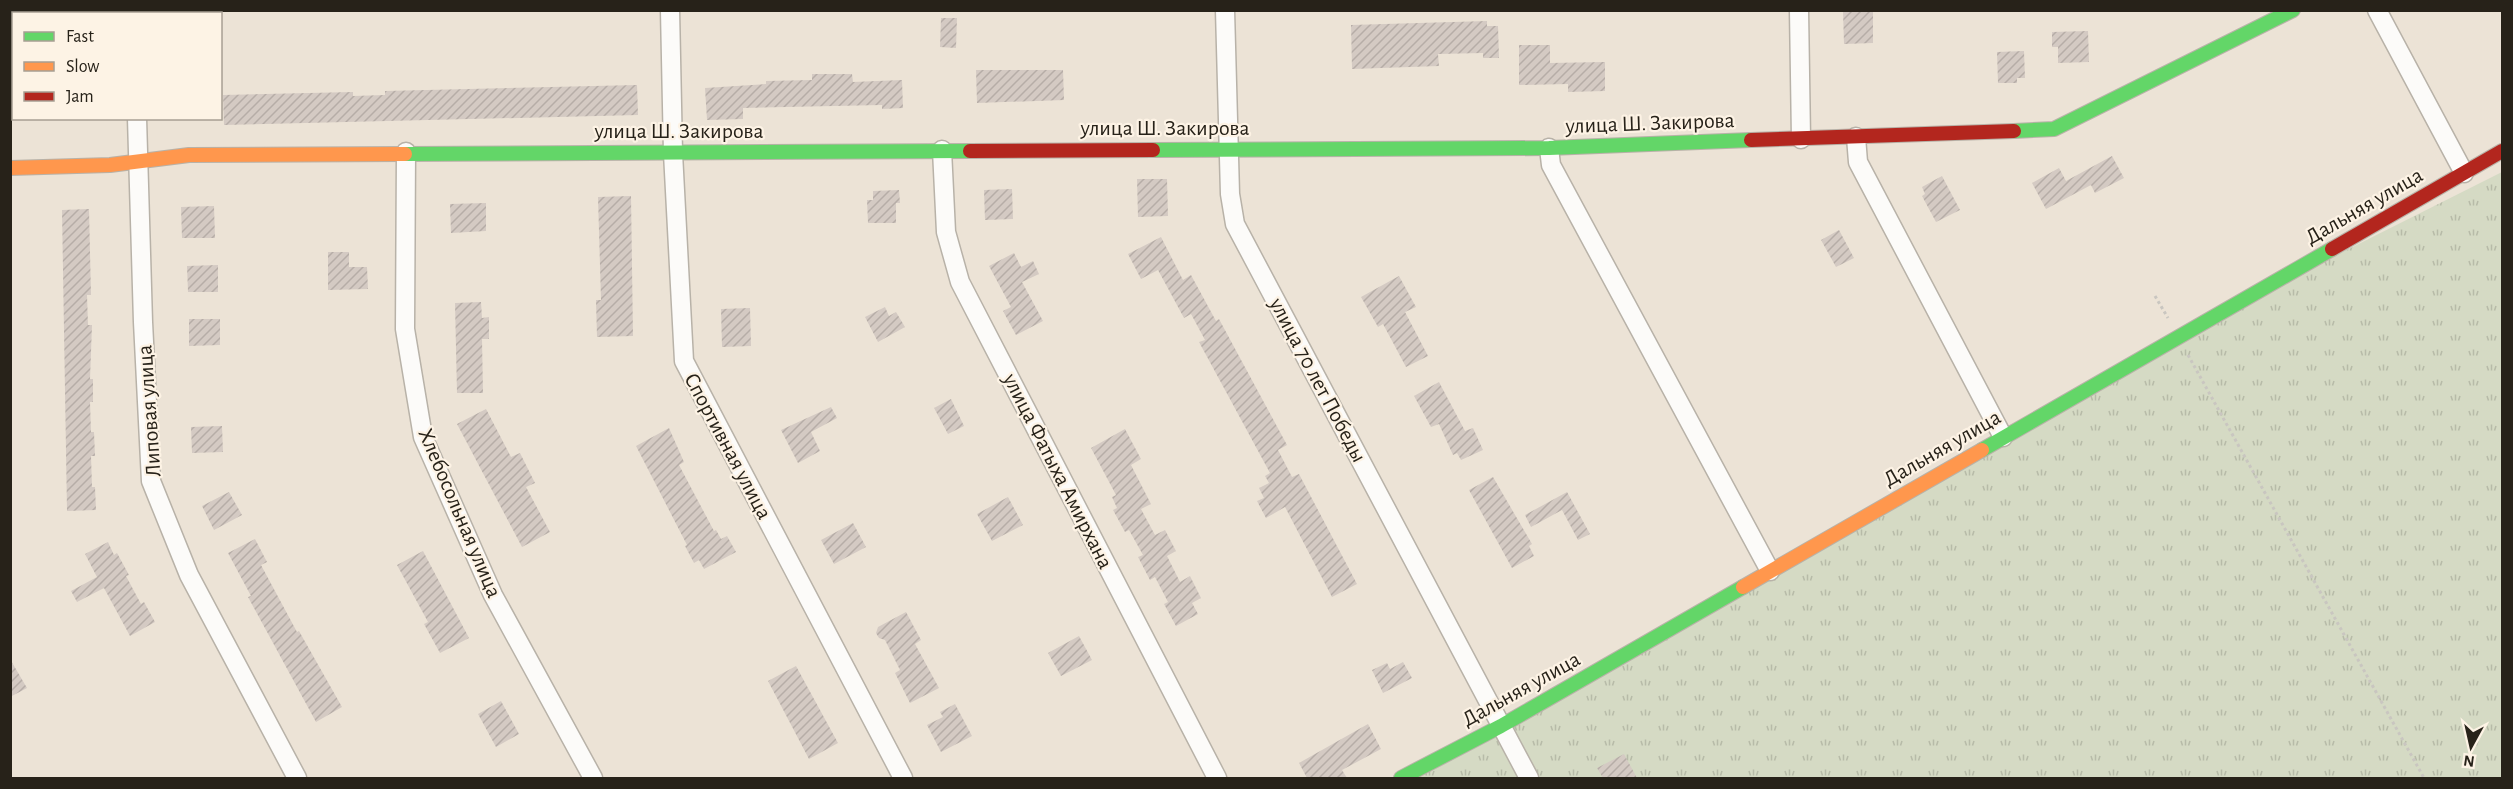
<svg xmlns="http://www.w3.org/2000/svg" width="2513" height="789" font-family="'Alegreya Sans',sans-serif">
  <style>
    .grass { fill: url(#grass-tufts) }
    .building { fill: url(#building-hatch) }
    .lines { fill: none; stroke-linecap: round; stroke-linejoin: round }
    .street-casing { stroke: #b8b2a8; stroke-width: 21 }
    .fast-casing { stroke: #b8b2a8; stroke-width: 16 }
    .slow-casing { stroke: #b8b2a8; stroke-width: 16 }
    .jam-casing { stroke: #b8b2a8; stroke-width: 16 }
    .path { stroke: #c9c6c0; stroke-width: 3; stroke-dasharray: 3 3; stroke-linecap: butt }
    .street { stroke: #fcfbf9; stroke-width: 18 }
    .fast { stroke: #63d668; stroke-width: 14 }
    .slow { stroke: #ff974d; stroke-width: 14 }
    .jam { stroke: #b3261e; stroke-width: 14 }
    .labels { text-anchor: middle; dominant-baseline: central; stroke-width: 4.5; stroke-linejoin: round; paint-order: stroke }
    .street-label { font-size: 22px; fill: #272219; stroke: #fdf3e5 }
  </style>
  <defs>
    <pattern id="grass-tufts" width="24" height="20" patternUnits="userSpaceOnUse" patternTransform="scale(1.5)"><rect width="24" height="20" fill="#d5dac4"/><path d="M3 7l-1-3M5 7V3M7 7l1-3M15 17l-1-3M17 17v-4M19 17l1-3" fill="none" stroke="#b7bba8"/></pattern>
    <pattern id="building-hatch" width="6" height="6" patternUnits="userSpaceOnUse" patternTransform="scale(1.5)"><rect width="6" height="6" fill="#d4cac3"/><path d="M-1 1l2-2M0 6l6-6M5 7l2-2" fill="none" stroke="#b6ada7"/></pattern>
  </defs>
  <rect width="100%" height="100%" fill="#ece3d6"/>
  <!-- grass -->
  <path class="grass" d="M2502,172v606h-1089l808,-465z"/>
  <!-- building -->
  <path class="building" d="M1843,11h30v32l-29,1z
    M941,18h16l-1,30 -16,-1z
    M1487,21v5h11l1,32h-16v-5l-45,1 1,12 -87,3 -1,-44z
    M2088,31l1,31 -31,1v-16h-6v-15z
    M1519,45h31v18l55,-1v29l-37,1v-8l-49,1z
    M2024,51l1,27h-8v5h-19l-1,-31z
    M976,70h87l1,30 -87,3z
    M812,74h40l1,8 49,-2 1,28 -21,1v-4l-139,3v11l-36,1 -2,-32 61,-4v-3l46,-1z
    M637,85l1,30 -414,10 -1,-30 130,-3v4l32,-1v-4z
    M2112,156l12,22 -29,15 -4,-8 -45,24 -14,-26 27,-15 7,13z
    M1942,176l18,34 -24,12 -14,-26 3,-2 -3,-7z
    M1137,179h30l1,37 -30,1z
    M1012,189l1,30 -28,1 -1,-30z
    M899,190l1,13h-4v20h-28l-1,-23h6v-9z
    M631,196l2,140 -36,1 -1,-37h5l-3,-103z
    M486,203v28l-35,2 -1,-29z
    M214,206l1,32h-33l-1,-31z
    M89,209l2,86h-4l1,30h4l-2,54h3v23h-3l1,30h3l1,24h-4l1,31h3l1,23 -29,1 -5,-301z
    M1839,230l15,28 -18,9 -15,-27z
    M1161,237l22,43 8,-5 25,46 3,-2 68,126 -9,5 14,27 7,-3 58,110 -25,13 -47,-90 -19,11 -9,-17 7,-3 -5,-10 10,-5 -4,-7 5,-3 -71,-131 6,-2 -14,-26 -7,4 -26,-48 -17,9 -13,-25z
    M328,252h21v15h18l1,22 -40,1z
    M1014,253l7,14 12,-6 6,13 -17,8 21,39 -27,14 -13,-24 8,-4 -22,-41z
    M218,265v27h-30l-1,-26z
    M1399,276l17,31 -11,5 23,44 -22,11 -23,-43 -5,3 -17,-30z
    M481,302l1,16 7,-1v22h-7l1,54h-26l-2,-90z
    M885,307l4,9 7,-4 9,15 -27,15 -13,-25z
    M750,308l1,38 -29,1 -1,-38z
    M189,319h31v26l-31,1z
    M1439,382l26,49 8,-3 10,22 -22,10 -4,-7 -4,2 -14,-31 -8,3 -17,-31z
    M951,399l13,27 -16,8 -14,-26z
    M831,407l6,11 -26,14 9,19 -22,12 -17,-33z
    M486,409l25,48 9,-4 15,30 -9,4 24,45 -28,15 -65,-123z
    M222,426l1,26 -31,1 -1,-26z
    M669,428l15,34 -5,3 35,66 2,-1 5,9 6,-3 9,16 -32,17 -5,-9 -5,3 -9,-17 2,-1 -51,-99z
    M1125,429l16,30 -10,6 20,39 -10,5 14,26 10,-5 11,21 -9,5 13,26 10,-6 11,22 -9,5 6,11 -22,12 -12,-22 4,-2 -13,-25 -5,3 -12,-23 5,-2 -14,-25 -4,2 -12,-22 4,-2 -5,-11 4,-2 -25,-47z
    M1493,477l39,67 -3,2 5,10 -22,12 -43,-78z
    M229,492l13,23 -28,15 -12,-24z
    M1567,492l23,42 -12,6 -16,-30 -31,17 -6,-12z
    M1008,497l15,28 -31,16 -15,-27z
    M853,523l13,24 -32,17 -13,-24z
    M255,539l12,23 -6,3 36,67 2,-1 43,76 -26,15 -68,-125 3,-1 -23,-43z
    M108,542l6,13 3,-2 12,22 -3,1 15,28 3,-2 11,20 -25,14 -26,-48 -27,14 -6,-11 26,-14 -12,-23z
    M423,551l46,87 -29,15 -16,-29 4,-2 -31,-57z
    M906,612l15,28 -6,4 24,44 -29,15 -15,-30 5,-3 -15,-30 -6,-2 -3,-5 2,-6z
    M1079,636l13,24 -31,16 -13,-23z
    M10,659l17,29 -17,9z
    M1403,662l9,16 -29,15 -11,-23 15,-7 3,6z
    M796,666l42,77 -29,16 -41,-78z
    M501,701l18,33 -23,13 -18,-33z
    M955,704l17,32 -31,16 -14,-27 16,-8 -3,-5z
    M1368,724l13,25 -39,21 5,8h-40l-8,-15z
    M1624,754l13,24h-34l-6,-10z"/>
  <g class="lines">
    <defs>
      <path id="street" d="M132,10v4
        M670,10l3,143 11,208 219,417
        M1225,10l5,184 5,30 294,554
        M1799,10l2,129
        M2377,10l87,163
        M137,118l6,204 8,159 38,94 108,203
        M1856,137l2,25 145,275
        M1549,148l2,17 219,406
        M942,150l4,82 14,50 257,496
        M406,152l-1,177 18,108 70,158 100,183"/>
      <path id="fast" d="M2014,131l40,-2 239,-119
        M1153,150l396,-2 202,-8
        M405,154l565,-3
        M1982,450l350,-201
        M1401,778l100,-52 242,-139"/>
      <path id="slow" d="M10,168l100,-3 79,-10 216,-1
        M1743,587l239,-137"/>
      <path id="jam" d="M1751,140l263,-9
        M970,151l183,-1
        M2332,249l170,-98"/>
    </defs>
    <!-- street casing -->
    <use href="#street" class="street-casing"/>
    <!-- fast casing -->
    <use href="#fast" class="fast-casing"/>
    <!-- slow casing -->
    <use href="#slow" class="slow-casing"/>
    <!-- jam casing -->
    <use href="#jam" class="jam-casing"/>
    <!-- path -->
    <path class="path" d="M2155,296l13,22
      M2188,355l236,423"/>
    <!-- street -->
    <use href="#street" class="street"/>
    <!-- fast -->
    <use href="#fast" class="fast"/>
    <!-- slow -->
    <use href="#slow" class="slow"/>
    <!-- jam -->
    <use href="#jam" class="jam"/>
  </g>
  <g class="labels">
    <!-- street labels -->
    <g class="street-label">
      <text transform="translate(1650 123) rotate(-2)">улица Ш. Закирова</text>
      <text x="1165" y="128">улица Ш. Закирова</text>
      <text x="679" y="131">улица Ш. Закирова</text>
      <text transform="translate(2364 206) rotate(-30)">Дальняя улица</text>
      <text transform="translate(1318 380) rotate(62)">улица 70 лет Победы</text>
      <text transform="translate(149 411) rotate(-94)">Липовая улица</text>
      <text transform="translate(728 446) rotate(62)">Спортивная улица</text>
      <text transform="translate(1942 448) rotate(-30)">Дальняя улица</text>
      <text transform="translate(1058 471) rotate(63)">улица Фатыха Амирхана</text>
      <text transform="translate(460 513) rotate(67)">Хлебосольная улица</text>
      <text transform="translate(1521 689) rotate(-29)">Дальняя улица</text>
    </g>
  </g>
  <!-- border -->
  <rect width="2513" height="789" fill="none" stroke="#272219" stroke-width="24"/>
  <!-- legend -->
  <rect x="12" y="12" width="210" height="108" fill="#fdf3e5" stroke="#a79f93" stroke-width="1.5"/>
  <rect x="24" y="32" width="30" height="9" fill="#63d668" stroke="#a79f93" stroke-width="1.5"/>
  <text x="66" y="42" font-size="18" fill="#272219">Fast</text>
  <rect x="24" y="62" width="30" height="9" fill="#ff974d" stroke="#a79f93" stroke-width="1.5"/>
  <text x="66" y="72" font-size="18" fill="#272219">Slow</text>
  <rect x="24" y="92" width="30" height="9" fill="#b3261e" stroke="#a79f93" stroke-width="1.5"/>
  <text x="66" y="102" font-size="18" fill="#272219">Jam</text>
  <!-- north arrow -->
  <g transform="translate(2471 747) rotate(188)" stroke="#fdf3e5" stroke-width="4.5" paint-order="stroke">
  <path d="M0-4.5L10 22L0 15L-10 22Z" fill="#272219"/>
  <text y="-9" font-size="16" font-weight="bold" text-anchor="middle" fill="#272219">N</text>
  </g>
</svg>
